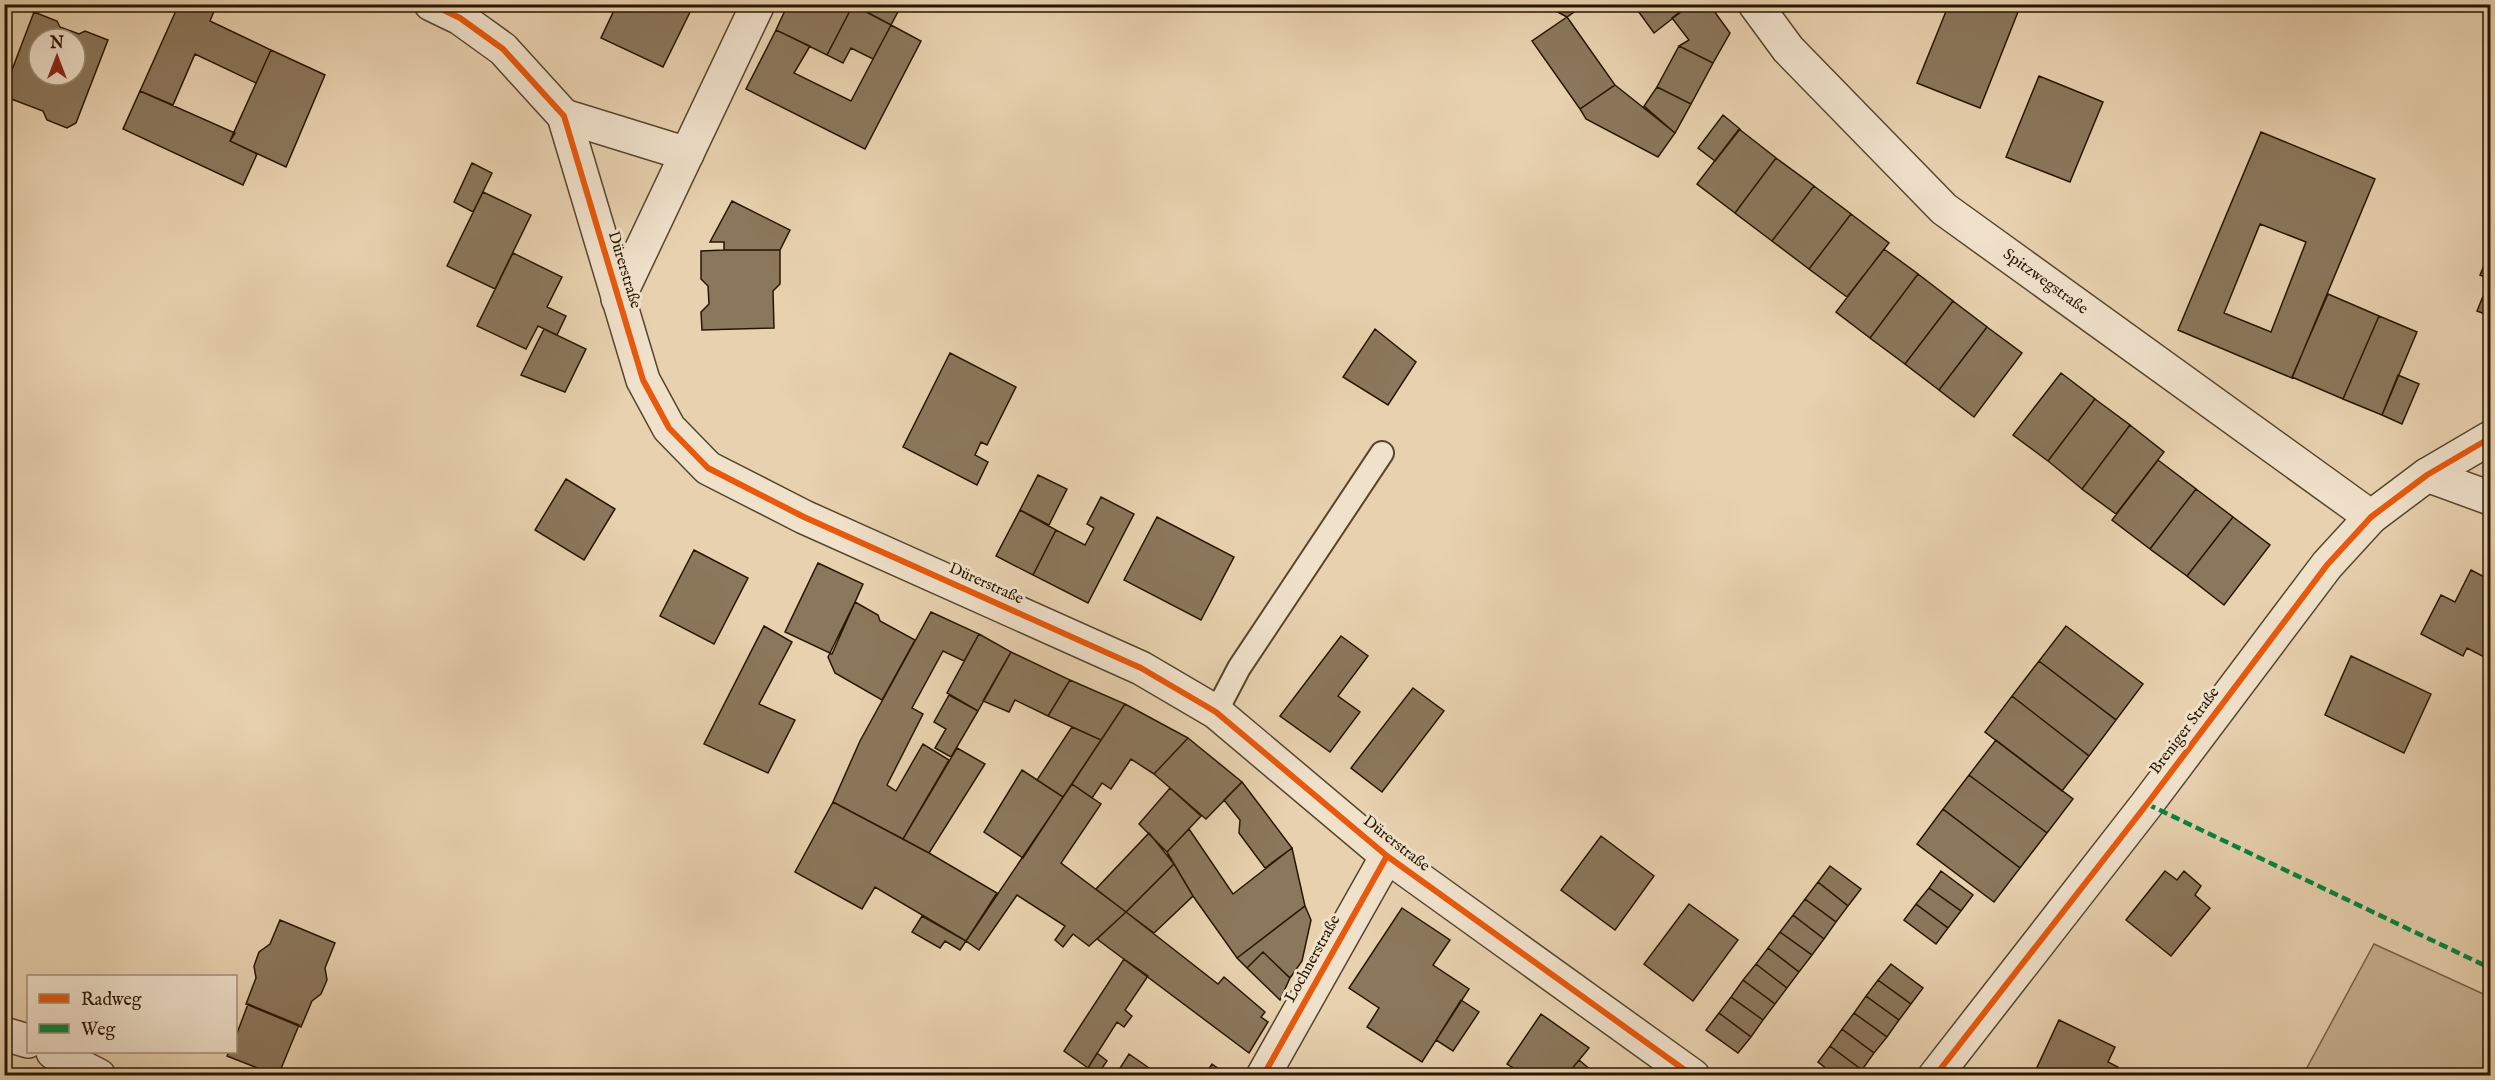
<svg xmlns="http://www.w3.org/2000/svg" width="2495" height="1080" font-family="'IM FELL English',serif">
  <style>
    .green { fill: #c7b191; stroke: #776449; stroke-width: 1.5 }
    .building { fill: #8b775b; stroke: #271601; stroke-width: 1.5; fill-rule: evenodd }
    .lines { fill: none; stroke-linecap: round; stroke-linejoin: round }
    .service-casing { stroke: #57452c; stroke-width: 26 }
    .minor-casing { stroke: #57452c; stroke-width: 36 }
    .service { stroke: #f0e1cb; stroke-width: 22 }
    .minor { stroke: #f0e1cb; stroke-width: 33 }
    .quiet { stroke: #00873e; stroke-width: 4.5; stroke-dasharray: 9 4.5; stroke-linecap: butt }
    .cycleway-casing { stroke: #f0e1cb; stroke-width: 10 }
    .cycleway { stroke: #e8590c; stroke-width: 6 }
    .labels { text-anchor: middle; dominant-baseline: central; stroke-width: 6; stroke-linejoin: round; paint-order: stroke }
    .street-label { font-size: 16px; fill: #271601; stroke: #f0e1cb }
  </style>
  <rect width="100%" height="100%" fill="#e8d1af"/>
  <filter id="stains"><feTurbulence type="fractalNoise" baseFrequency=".00333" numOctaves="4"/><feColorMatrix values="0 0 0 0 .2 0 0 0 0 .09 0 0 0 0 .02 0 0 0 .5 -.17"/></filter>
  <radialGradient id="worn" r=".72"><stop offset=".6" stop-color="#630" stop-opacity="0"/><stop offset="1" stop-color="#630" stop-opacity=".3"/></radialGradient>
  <!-- green -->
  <path class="green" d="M2374,944l116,53v78h-187z"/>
  <!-- building -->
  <path class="building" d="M179,4h21l14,7 -4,10 61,29 -15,33 -61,-29 -22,51 -33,-14z
    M617,4h77l-31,63 -62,-29z
    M788,4h64l1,1 -26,50 -51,-25z
    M852,4h50l-11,21z
    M1543,4h42l-18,13z
    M1633,4h58l-37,29z
    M1691,4h18l21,29 -17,30 -34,-17 10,-6 -17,-22z
    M1949,4h51l18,8 -38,96 -63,-25z
    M853,5l38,20 -18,34 -22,-11 -8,15 -16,-8z
    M34,12l23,9 3,6 19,7 6,-3 23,9 -32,83 -9,5 -20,-8 -4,-9 -37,-14 -2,3v-9zM39,39h36v36h-36z
    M1567,17l48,68 -35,24 -48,-68z
    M891,25l30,16 -56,108 -119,-60 30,-59 34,16 -16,27 57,28z
    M1679,46l34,17 -22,41 -34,-17z
    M271,50l54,25 -39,92 -56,-26z
    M2039,76l64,26 -33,80 -64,-25z
    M1615,85l60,48 -17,24 -72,-38 -6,-10z
    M1657,87l34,17 -16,29 -31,-27z
    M140,91l95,42 -5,8 27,13 -14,31 -120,-56z
    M1723,115l17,14 -25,32 -17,-13z
    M1739,129l37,29 -41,55 -38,-29z
    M2261,132l114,47 -83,199 -114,-48zM2260,224l46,18 -35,90 -47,-19z
    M1776,158l38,28 -42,55 -37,-28z
    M472,163l20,10 -19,39 -19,-10z
    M1814,186l37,28 -42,55 -37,-28z
    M483,192l48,23 -36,74 -48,-23z
    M732,201l58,29 -10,20h-56v-8h-14z
    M1851,214l38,29 -42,54 -38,-28z
    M1884,249l34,25 -48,64 -34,-26z
    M724,250h56v34l-7,7 1,37 -72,2 -1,-18 8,-8 -1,-18 -7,-7v-28z
    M2490,251v65l-13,-5 13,-32 -10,-4z
    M513,253l49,24 -15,30 19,9 -9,19 -19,-9 -12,23 -49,-23z
    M1918,274l35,27 -48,63 -35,-26z
    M2328,294l51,22 -36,83 -51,-22z
    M1953,301l34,26 -48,63 -34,-26z
    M2379,316l38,16 -35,83 -39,-16z
    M1987,327l35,26 -48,64 -35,-27z
    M544,329l42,20 -21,43 -44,-17z
    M1375,329l41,33 -28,43 -45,-28z
    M950,353l66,34 -29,58 -6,-3 -6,13 13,7 -11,23 -74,-38z
    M2061,373l34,26 -47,62 -35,-26z
    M2398,375l21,9 -17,40 -20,-9z
    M2095,399l35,26 -48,64 -34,-28z
    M2130,425l34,27 -48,62 -34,-25z
    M2158,460l38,29 -46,60 -38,-29z
    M1038,475l29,14 -18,36 -29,-15z
    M566,479l49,30 -31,51 -49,-30z
    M2196,489l37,28 -46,59 -37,-27z
    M1101,497l33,17 -46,89 -55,-28 23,-45 29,15 9,-17 -7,-4z
    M1020,510l36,20 -23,45 -37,-19z
    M1157,517l77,40 -33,63 -77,-40z
    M2233,517l37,28 -46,60 -37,-29z
    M694,550l54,28 -34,66 -54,-28z
    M818,563l45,21 -31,70 -47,-22z
    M2471,570l19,10v80l-23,-12 -4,8 -42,-22 20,-39 14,7z
    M855,602l23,13 2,6 35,19 -33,60 -47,-27 -7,-16z
    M931,612l48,22 -15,27 -21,-10 -31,57 11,6 -36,71 9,6 27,-47 26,16 -46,79 -70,-37 27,-61z
    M764,626l28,16 -33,62 36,16 -27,53 -64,-29z
    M2066,626l77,58 -27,36 -77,-59z
    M979,634l32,18 -33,59 -31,-18z
    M1341,636l27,20 -30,40 22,16 -30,40 -50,-36z
    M1011,652l59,28 -22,36 -33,-16 -6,12 -26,-11z
    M2351,656l80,38 -27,59 -79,-38z
    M2039,661l77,59 -27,36 -77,-60z
    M1070,680l55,24 -24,36 -53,-24z
    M1413,688l31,23 -62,81 -31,-24z
    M949,695l29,16 -27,46 -16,-9 11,-19 -12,-7z
    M2012,696l77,60 -27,35 -77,-59z
    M1125,704l63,34 -34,36 -23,-15 -20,30 -9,-6 -10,15 -20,-14z
    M1072,727l29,13 -38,57 -26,-17z
    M1188,738l54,44 -36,37 -52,-45z
    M1996,740l77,59 -26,34 -78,-58z
    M957,748l28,16 -56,89 -26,-14z
    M1022,770l41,27 -40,61 -39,-26z
    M1969,775l78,58 -27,35 -77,-59z
    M1242,782l50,66 -27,20 -26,-35 1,-13 -16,-20z
    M1072,784l29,20 -40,59 65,49 -37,34 -16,-12 -10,13 -8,-7 10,-14 -48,-31 -38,55 -13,-9z
    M1170,788l31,28 -34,36 -28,-28z
    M833,802l96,51 68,40 -31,48 -91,-54 -13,22 -67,-37z
    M1943,809l77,59 -26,34 -77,-58z
    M1189,829l44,65 59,-46 13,58 -68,52 -44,-62 -26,-44z
    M1149,833l25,31 -48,48 -30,-23z
    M1601,836l53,40 -39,54 -54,-40z
    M1174,864l19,32 -39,37 -28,-21z
    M1830,866l31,23 -13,17 -30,-24z
    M1941,871l32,24 -12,16 -32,-23z
    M2165,871l12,9 7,-9 17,15 -6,9 15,13 -39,48 -45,-36z
    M1818,882l30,24 -12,16 -31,-23z
    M1929,888l32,23 -13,17 -32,-24z
    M1805,899l31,23 -12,17 -31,-24z
    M1689,904l49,36 -45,61 -49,-37z
    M1916,904l32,24 -12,16 -32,-24z
    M1305,906l6,14 -9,41 -12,17 -27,-26 -16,16 -10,-10z
    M1402,908l48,32 -17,25 36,24 -47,73 -55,-35 12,-19 -30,-20z
    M1126,912l92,72 6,-7 41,35 -4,5 7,5 -19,31 -152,-114z
    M1793,915l31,24 -12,16 -32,-23z
    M922,916l44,25 -6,9 -15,-9 -5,7 -28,-16z
    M280,920l55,23 -10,25 2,12 -6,14 -9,7 -11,26 -55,-23 10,-26 -2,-12 5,-14 11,-8z
    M1780,932l32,23 -13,17 -31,-24z
    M1768,948l31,24 -12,16 -31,-24z
    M1263,952l27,26 -10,22 -33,-32z
    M1124,959l24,17 -23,34 7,6 -8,11 -7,-5 -29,46 -24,-17z
    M1756,964l31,24 -12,16 -32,-24z
    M1891,964l32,24 -12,16 -33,-24z
    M1743,980l32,24 -12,16 -32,-23z
    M1878,980l33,24 -12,16 -33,-24z
    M1866,996l33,24 -12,17 -33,-24z
    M1731,997l32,23 -12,17 -32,-24z
    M1461,1000l18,12 -26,39 -17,-11z
    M248,1004l51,21 -21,51 -51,-20 2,-4h7v-16z
    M1719,1013l32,24 -13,16 -32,-23z
    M1854,1013l33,24 -13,16 -32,-24z
    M1541,1014l48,34 -23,28h-60l7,-8 -6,-4z
    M2059,1020l56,27 -7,15 10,5 -4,9h-81z
    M1842,1029l32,24 -12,17 -32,-24z
    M1830,1046l32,24 -4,6h-22l-18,-14z
    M1097,1053l10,8 -9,13 -10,-6z
    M1129,1054l13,9 18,13h-45z
    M1579,1060l19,16h-32z
    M1212,1064l17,12h-25z"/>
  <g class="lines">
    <defs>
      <path id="service" d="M1216,712l23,-44 143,-215"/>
      <g id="minor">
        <path d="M431,4l29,14 43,31 61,67 79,264 26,48 39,40 96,49 337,151 75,44 171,144 306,220"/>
        <path id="s1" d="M1755,4l33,45 156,160 427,308"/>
        <path d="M564,116l123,38"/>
        <path d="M618,299l140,-295"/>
        <path d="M2427,475l63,23"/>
        <path d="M4,1034l24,7"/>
        <path d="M53,1052l46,24"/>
        <path d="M1263,1076l124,-220"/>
        <path d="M1935,1076l212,-272 180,-239 44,-48 56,-42 63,-37"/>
      </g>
    </defs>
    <!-- service casing -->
    <use href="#service" class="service-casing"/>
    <!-- minor casing -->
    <use href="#minor" class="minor-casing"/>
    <!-- service -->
    <use href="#service" class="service"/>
    <!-- minor -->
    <use href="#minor" class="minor"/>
    <!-- quiet -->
    <path class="quiet" d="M2147,804l343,164"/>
    <defs>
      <path id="cycleway" d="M431,4l29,14 43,31 61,67 79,264 26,48 39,40 96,49 337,151 75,44 171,144 306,220
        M1263,1076l124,-220
        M1935,1076l212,-272 180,-239 44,-48 56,-42 63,-37"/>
    </defs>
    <!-- cycleway casing -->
    <use href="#cycleway" class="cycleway-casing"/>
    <!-- cycleway -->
    <use href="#cycleway" class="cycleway"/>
  </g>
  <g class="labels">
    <!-- street labels -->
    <g class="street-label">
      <text transform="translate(624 270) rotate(73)">Dürerstraße</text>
      <text stroke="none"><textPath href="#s1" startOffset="404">Spitzwegstraße</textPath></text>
      <text transform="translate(986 584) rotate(24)">Dürerstraße</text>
      <text transform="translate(2185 731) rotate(-53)">Breniger Straße</text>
      <text transform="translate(1396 844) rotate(38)">Dürerstraße</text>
      <text transform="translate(1313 959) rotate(-61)">Lochnerstraße</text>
    </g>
  </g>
  <!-- margin -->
  <rect width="2495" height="1080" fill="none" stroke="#e8d1af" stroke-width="24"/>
  <rect x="6" y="6" width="2483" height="1068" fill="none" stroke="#271601" stroke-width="3"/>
  <rect x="12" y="12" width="2471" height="1056" fill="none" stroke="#271601" stroke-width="1.5"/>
  <!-- legend -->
  <rect x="27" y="975" width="210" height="78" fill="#f0e1cb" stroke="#a0907a" stroke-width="1.5"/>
  <rect x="39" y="994" width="30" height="9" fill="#e8590c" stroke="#a0907a" stroke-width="1.5"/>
  <text x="81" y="1005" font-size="18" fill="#271601">Radweg</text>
  <rect x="39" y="1024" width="30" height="9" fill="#00873e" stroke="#a0907a" stroke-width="1.5"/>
  <text x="81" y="1035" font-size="18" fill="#271601">Weg</text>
  <!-- north arrow -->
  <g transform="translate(57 57)"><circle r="28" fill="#f0e1cb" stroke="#a0907a" stroke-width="1.5"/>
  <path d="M0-4.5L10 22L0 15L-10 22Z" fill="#8f2418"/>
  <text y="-9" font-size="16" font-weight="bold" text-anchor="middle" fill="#271601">N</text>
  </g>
  <rect width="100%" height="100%" filter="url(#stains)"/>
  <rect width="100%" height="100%" fill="url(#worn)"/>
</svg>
